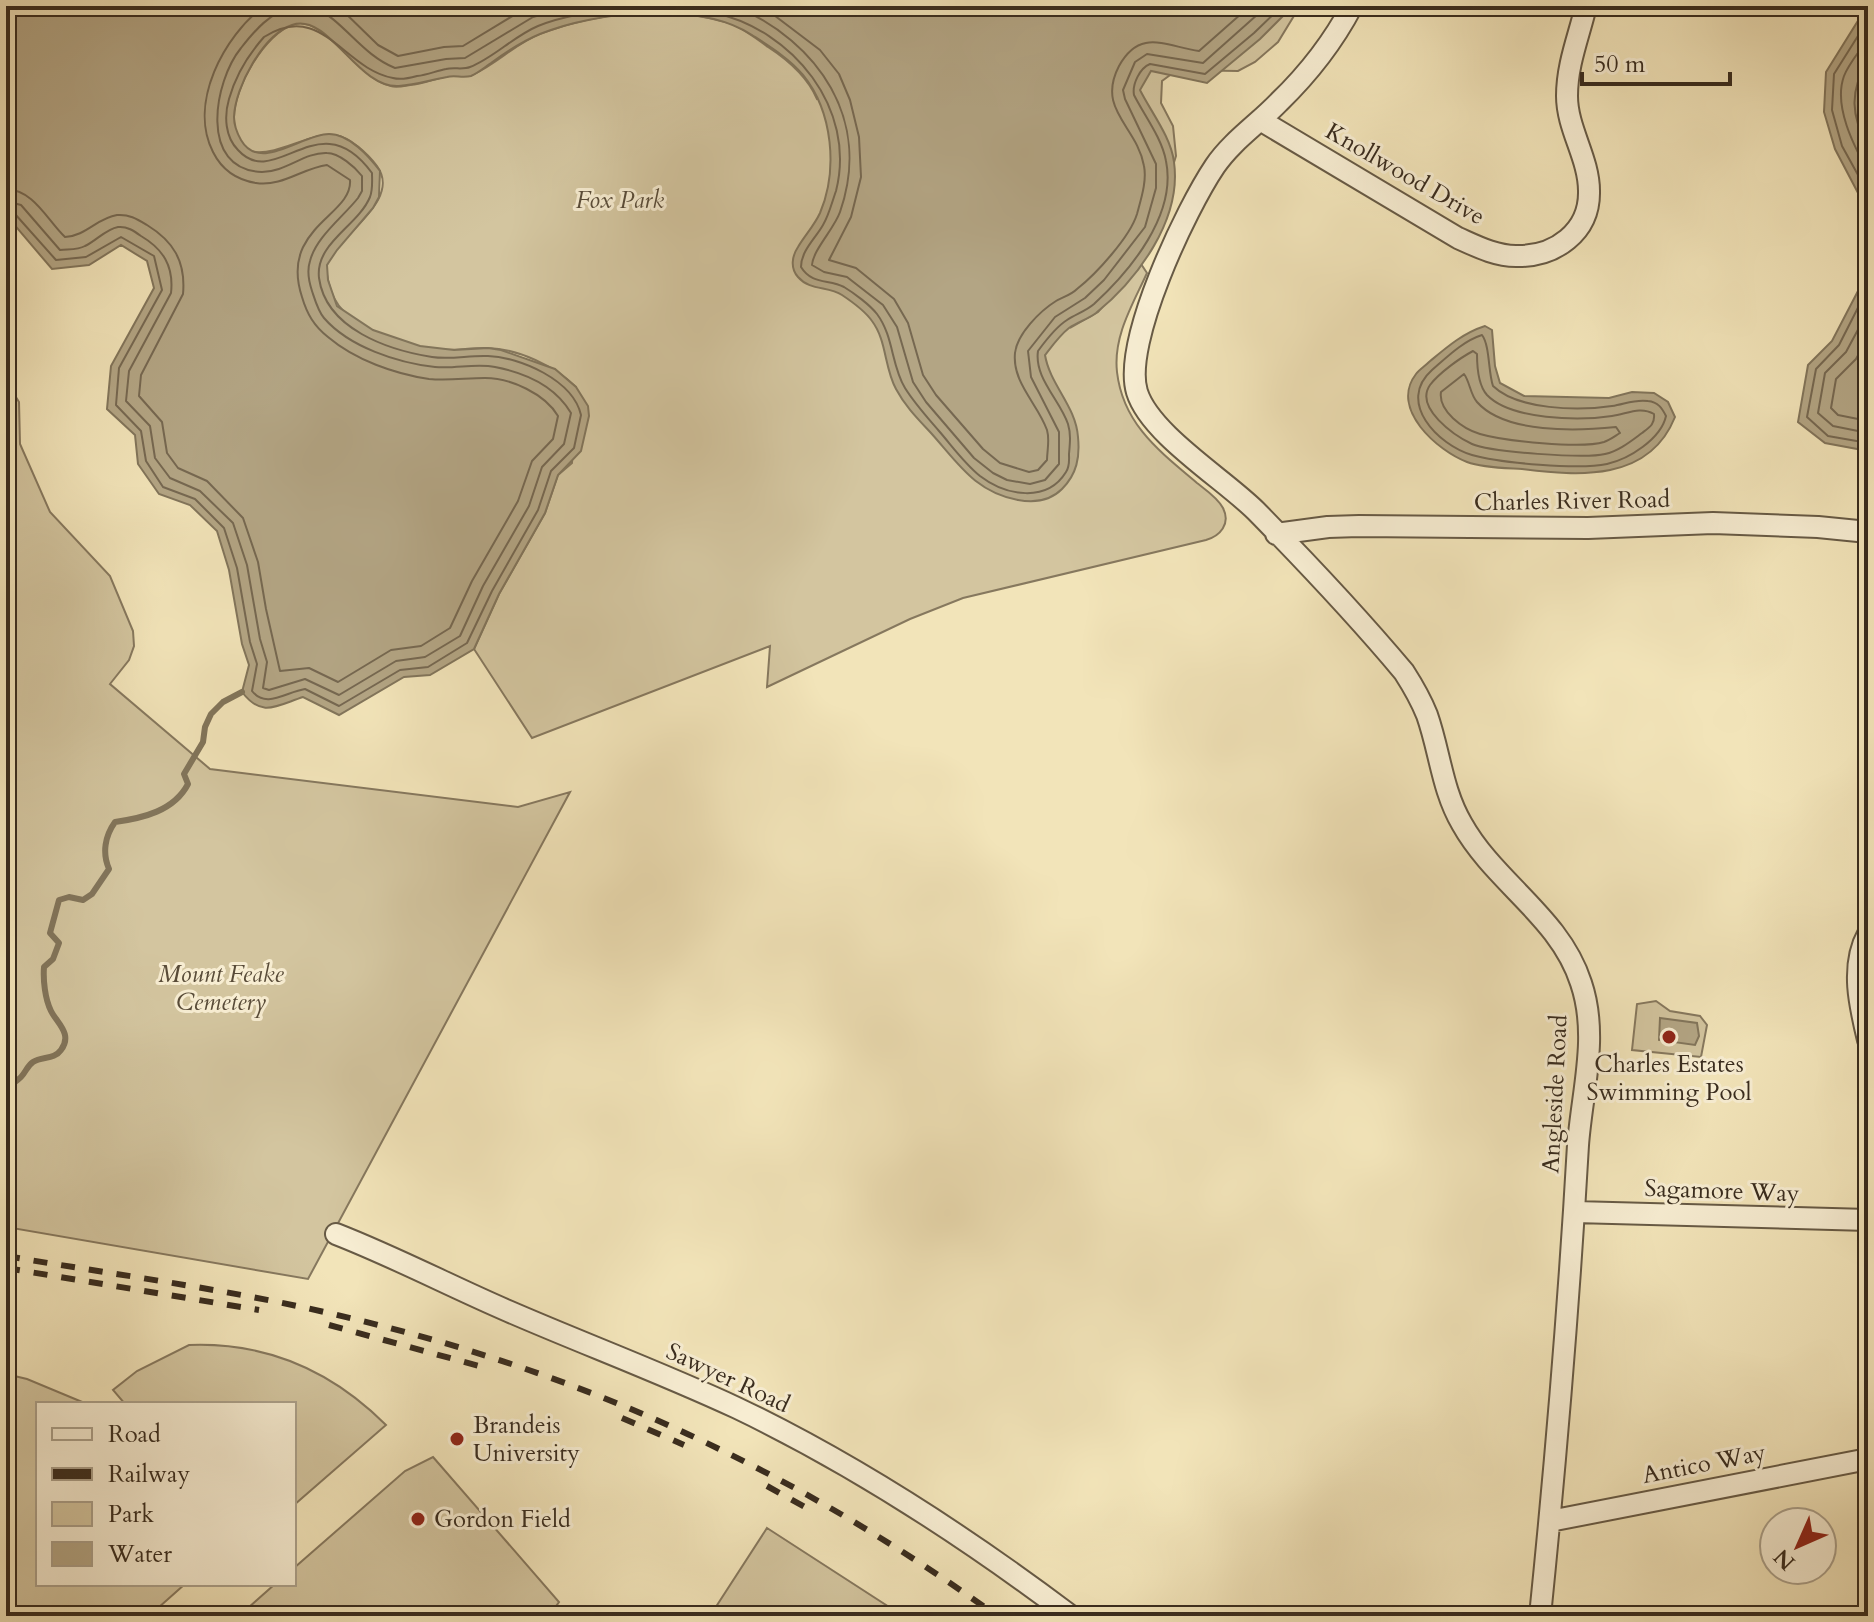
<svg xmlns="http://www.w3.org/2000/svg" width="1874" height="1622" font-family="Cardo,serif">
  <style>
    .green { fill: #d3c59f; stroke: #86785e; stroke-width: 2 }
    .water { fill: #b3a584; stroke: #82755b; stroke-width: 2 }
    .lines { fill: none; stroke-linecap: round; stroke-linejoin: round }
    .shore { stroke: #766851; stroke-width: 2 }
    .stream { stroke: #82755b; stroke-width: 6 }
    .street-casing { stroke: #675a45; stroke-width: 24 }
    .street { stroke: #f7edd2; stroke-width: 20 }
    .rail { stroke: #392c1e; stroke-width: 6; stroke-dasharray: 14 14; stroke-linecap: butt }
    .poi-dot { fill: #8f2418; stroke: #f7edd2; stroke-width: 3 }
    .labels { text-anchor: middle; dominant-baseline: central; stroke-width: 6; stroke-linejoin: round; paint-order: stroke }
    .street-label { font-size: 24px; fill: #392c1e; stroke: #f7edd2 }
    .park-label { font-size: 24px; font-style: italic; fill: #584b38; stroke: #f7edd2 }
    .poi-label { font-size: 24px; fill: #392c1e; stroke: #f7edd2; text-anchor: start }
  </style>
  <rect width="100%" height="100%" fill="#f2e4b9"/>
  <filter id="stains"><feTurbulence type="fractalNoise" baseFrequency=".0025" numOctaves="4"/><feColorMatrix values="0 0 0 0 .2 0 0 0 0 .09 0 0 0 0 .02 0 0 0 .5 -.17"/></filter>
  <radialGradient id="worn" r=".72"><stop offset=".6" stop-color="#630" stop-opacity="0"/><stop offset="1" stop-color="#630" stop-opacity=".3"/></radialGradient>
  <!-- green -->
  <path class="green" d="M1097,6h203l-22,36 -23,20 -17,9 -61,-1 -15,11 -1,22 12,23 3,30 -9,29 -97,143 28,-16 43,-48 6,9c-14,31 -34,63 -30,99 6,52 42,79 80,111 9,7 21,15 26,25 8,16 -3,28 -17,32l-243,58 -53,21 -143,68 3,-41 -238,92 -58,-89 25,-55 46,-81 13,-38 14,-12 4,-76c-22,-21 -57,-38 -88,-39 -18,-1 -35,4 -53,1 -28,-3 -62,-15 -85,-32 -10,-8 -15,-15 -19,-26 -2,-8 -6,-18 -4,-26 7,-28 76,-63 50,-99 -9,-12 -27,-29 -42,-31 -31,-6 -98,52 -101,-16 -1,-30 31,-87 61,-95 30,-8 62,55 96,62 5,2 13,0 19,-1 14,-1 26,-7 39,-9 9,-1 17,2 25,-2 24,-11 43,-32 68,-41 58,-21 128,-28 187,-10 14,5 27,15 39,24 20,13 39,29 49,52z
    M6,381l13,21 1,42 30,68 60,64 23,55 1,15 -5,14 -19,24 100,85 308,38 52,-15 -262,487 -302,-52z
    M1656,1001l14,10 30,5 7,9 -6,32 -69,-7 5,-46z
    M189,1345c77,-3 143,26 197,80l-92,80v-101h-169l-12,-14 24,-19z
    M6,1374l21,5 60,25h-49v180h147l-36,32h-143z
    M433,1457l126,145 -10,14h-310l36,-32h19v-16l111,-97z
    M767,1528l136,88h-193z"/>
  <!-- water -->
  <path class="water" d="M6,6h1287l-33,33 -53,44 -56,-12 -11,19c11,22 31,47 34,72 8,57 -36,117 -78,151 -8,6 -18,9 -27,15 -9,7 -17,18 -24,27 5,30 31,51 33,82 2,20 -1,37 -16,52 -12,12 -28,14 -44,11 -43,-8 -60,-37 -87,-67 -13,-14 -26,-27 -35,-44 -12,-22 -9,-48 -24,-68 -7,-10 -21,-20 -30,-26 -14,-9 -32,-4 -44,-18 -8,-9 -6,-21 0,-30 7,-12 16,-21 22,-34 18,-43 13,-101 -17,-138 -13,-16 -34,-29 -51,-40 -52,-34 -156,-24 -212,-1 -17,7 -34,18 -49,29 -6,4 -13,10 -20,13 -8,2 -17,-1 -24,1 -17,3 -31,8 -48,9 -42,3 -70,-74 -107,-61 -29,10 -57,62 -58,92 0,7 3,16 7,23 19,33 61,-6 88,-6 20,0 40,22 51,37l-1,26 -6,11 -36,42 -10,15 1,15 9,26 36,24 47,16 34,4 34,-2 13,2 54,19 21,18 12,19 1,10 -8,35 -23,24 -13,38 -46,81 -25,55 -44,26 -26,2 -65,38 -36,-18c-27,9 -41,21 -61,-5l7,-27 -7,-21 -13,-74 -12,-39 -27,-26 -31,-11 -21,-30 -3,-29 -28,-26 4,-43 43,-78 -7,-27 -26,-16 -32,20 -37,4 -46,-54z
    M1868,9v203l-33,-63 -11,-37 2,-40 35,-56z
    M1868,266v185l-43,-8 -27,-21 10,-57 24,-24 26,-50z
    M1485,326l7,4 3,36 5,17 24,13 85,2 23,-6 22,1 14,9 7,15c-26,65 -96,59 -153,52 -17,-1 -39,-1 -55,-7 -29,-11 -78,-53 -51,-88 3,-4 9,-8 13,-12 18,-15 34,-29 56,-36z
    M1660,1018l37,5 2,13 -4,9 -36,-5z"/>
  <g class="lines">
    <!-- shore -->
    <path class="shore" d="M313,6c32,16 49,49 82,62l51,-9 19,-1 68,-41 39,-11
      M338,6l40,39 20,11 46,-9 19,-1 66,-40
      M691,6c9,1 16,5 24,7 77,17 142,95 121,178 -4,11 -7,24 -13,34 -8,14 -22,26 -22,42 11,18 28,12 43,20 10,6 26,18 33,27 17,23 14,51 28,74 10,16 22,29 34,43 13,15 25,32 41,45 26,20 67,27 86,-4 4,-6 3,-12 3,-18 1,-11 2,-20 -1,-30 -8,-24 -34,-46 -30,-73 8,-11 18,-24 29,-31 9,-6 19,-9 27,-16 36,-33 83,-89 72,-143 -4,-23 -22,-46 -32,-66 -2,-11 6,-27 16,-31l55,10 49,-41 28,-27
      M735,6c84,36 137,114 105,206 -6,17 -27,38 -28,53l12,7 23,5 36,28 14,22 16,55 13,20 48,56 19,15 14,7 23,4 15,-4 14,-16v-32l-28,-55 -3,-26 27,-34 30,-19 19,-18 41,-53 11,-39v-24l-31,-65 -2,-9 12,-28 12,-8 56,9 64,-57
      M762,6l58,44 19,24 11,26 9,37 2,40 -10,40 -22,43 27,8 38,31 14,24 15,52 13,20 47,54 17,14 29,9 9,-2 9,-10c0,-9 3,-20 0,-30 -9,-26 -35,-47 -32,-77 2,-19 25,-42 41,-52 7,-4 15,-6 21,-12 19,-15 53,-52 60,-75 4,-15 10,-33 7,-48 -7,-40 -48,-56 -25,-100 21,-38 46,-20 80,-15l51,-45
      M1868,20l-34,54 -2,36 10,36 26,47
      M1868,38c-7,12 -19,25 -24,38 -11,30 10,70 24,96
      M1868,61c-19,30 -17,55 0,86
      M6,189c28,1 41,31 59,48 21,-1 32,-19 52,-22 12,-1 20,4 30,10 26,16 39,36 36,69l-42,81 -2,21 23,26 5,31 11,15 29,13 36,37 15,44 8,47 14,62 29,-3 29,14 53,-32 30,-4 29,-18 22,-47 46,-80 14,-40 21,-22 5,-23c-13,-22 -47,-38 -73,-38 -19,0 -37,3 -56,1 -34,-5 -74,-19 -101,-42 -14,-11 -21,-23 -26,-40 -23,-70 51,-81 48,-117l-23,-15c-24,3 -45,22 -71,18 -19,-3 -34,-13 -43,-31 -25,-49 11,-116 51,-146
      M6,201l15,4 39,45c8,-1 18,0 25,-4 11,-5 21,-17 33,-19 9,-1 16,4 23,9 22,13 33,30 30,57l-42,78 -3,30 24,25 5,32 15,20 30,13 33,32 14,42 13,74 7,23 -4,26 6,2 36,-11 34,16 57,-34 29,-4 35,-21 23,-50 46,-80 13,-39 22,-23 7,-31c-16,-27 -45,-40 -76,-46 -19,-4 -40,2 -60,0 -37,-4 -86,-20 -111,-49 -6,-7 -9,-18 -12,-27 -3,-9 -5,-21 -2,-30 6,-24 33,-44 48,-63l4,-7v-15c-7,-9 -23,-23 -35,-23 -23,-1 -41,19 -65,19 -64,-2 -48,-91 -21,-124 14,-18 29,-35 52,-42
      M6,211l9,3 41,46 30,-3 35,-20 33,19 8,34 -43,78 -3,37 25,26 5,30 17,26 32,12 29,29 13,40 13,74 7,22 -5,27c14,18 34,1 53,-2l34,17 61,-36 28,-3 39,-24 25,-52 46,-81 13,-39 23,-23 7,-33c-8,-35 -61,-58 -93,-59 -19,-1 -37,4 -56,1 -44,-7 -106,-28 -113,-79 -4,-35 39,-52 51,-81 3,-8 2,-16 2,-24 -53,-73 -96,19 -134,-23 -13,-13 -14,-34 -9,-51 7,-25 19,-44 35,-62 58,-37 79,32 129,41 7,2 17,0 24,-2 10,-1 19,-5 29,-7 8,-2 17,1 24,-2 22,-8 44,-31 68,-41 32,-13 67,-15 100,-20
      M1868,288l-29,57 -23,24 -9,48 21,19 40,7
      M1868,311l-22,41 -21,21 -7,40 15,13 35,7
      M1482,335c8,11 6,36 11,51 25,24 85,25 119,20 13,-2 23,-7 36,-5 10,1 14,7 18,15 -5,23 -37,43 -59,48 -28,6 -107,-1 -135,-9 -34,-10 -76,-53 -40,-85 15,-13 31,-29 50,-35z
      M1868,337l-12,22 -20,20 -5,29 7,7 30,6
      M1473,351l4,3c0,12 1,31 10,41 24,25 92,26 125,21 15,-2 28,-10 42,-2 1,10 -4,13 -12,19 -11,8 -23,18 -37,21 -20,5 -115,-2 -133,-10 -17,-8 -58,-36 -42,-59 9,-12 30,-27 43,-34z
      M1464,374c6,8 6,20 13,28 28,32 101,29 139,25l4,6c-5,3 -10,7 -16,9 -23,7 -100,-1 -124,-8 -17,-5 -42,-23 -39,-42z"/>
    <!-- stream -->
    <path class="stream" d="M6,1088c5,-3 11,-7 15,-11 5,-5 6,-11 12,-15 9,-6 21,-2 28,-12 12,-16 -4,-27 -10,-39 -6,-12 -8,-31 -7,-44l9,-8 6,-16 -9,-10 9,-33 10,-3 14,3 9,-6 17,-25c-7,-16 -4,-33 6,-47 28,-4 59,-11 73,-38l-4,-10 19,-32 2,-15 6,-13 12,-12 19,-10"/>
    <defs>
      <path id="street" d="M1352,6c-19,36 -43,67 -73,96 -21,22 -47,39 -64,64 -29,43 -93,177 -78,226 13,42 87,87 119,119 51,52 102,106 148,161 9,14 17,28 23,43 13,37 15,75 35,109 33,59 98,93 119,159 18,53 1,108 -3,162 -9,157 -22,314 -38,471
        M1260,120l198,118c18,8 37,18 58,18 39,1 74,-24 73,-65 0,-33 -22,-62 -22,-95 0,-32 12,-60 19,-90
        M1276,534l52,-7 31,-1 229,2 125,-5 105,4 50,5
        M1868,934c-18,32 -8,73 0,106
        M1575,1212l293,8
        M336,1234c59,23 114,52 172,77 76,33 154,62 229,97 119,57 229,129 334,208
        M1550,1521l318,-62"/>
    </defs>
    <!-- street casing -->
    <use href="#street" class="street-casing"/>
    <!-- street -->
    <use href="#street" class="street"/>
    <!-- rail -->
    <path class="rail" d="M6,1256c117,20 236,35 352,64 236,57 442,154 639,296
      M6,1268l253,42
      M329,1325l150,41
      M622,1418l62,27
      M767,1486l49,27"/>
  </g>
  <!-- markers -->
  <g class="poi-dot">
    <circle cx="1669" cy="1037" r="8"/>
    <circle cx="457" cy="1439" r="8"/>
    <circle cx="418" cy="1519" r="8"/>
  </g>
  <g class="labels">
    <!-- street labels -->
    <g class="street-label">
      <text transform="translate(1405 174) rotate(30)">Knollwood Drive</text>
      <text transform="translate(1572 501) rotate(-1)">Charles River Road</text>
      <text transform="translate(1555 1094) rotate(-87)">Angleside Road</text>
      <text transform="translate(1722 1191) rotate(2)">Sagamore Way</text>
      <text transform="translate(728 1378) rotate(25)">Sawyer Road</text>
      <text transform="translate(1704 1464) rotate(-11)">Antico Way</text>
    </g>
    <!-- park labels -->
    <g class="park-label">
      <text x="620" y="200">Fox Park</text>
      <text x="221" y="974">Mount Feake<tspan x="221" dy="28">Cemetery</tspan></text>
    </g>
    <!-- poi labels -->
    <g class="poi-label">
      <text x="1669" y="1064" text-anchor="middle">Charles Estates<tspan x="1669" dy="28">Swimming Pool</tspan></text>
      <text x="473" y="1425">Brandeis<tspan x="473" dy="28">University</tspan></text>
      <text x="434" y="1519">Gordon Field</text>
    </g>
  </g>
  <!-- margin -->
  <rect width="1874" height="1622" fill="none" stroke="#f2e4b9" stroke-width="32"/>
  <rect x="8" y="8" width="1858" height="1606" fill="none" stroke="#392c1e" stroke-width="4"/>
  <rect x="16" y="16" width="1842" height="1590" fill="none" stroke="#392c1e" stroke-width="2"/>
  <!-- legend -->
  <rect x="36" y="1402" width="260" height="184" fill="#f7edd2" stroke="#aba08a" stroke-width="2"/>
  <rect x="52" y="1428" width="40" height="12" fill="#f7edd2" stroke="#aba08a" stroke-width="2"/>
  <text x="108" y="1442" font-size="24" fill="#392c1e">Road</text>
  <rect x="52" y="1468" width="40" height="12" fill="#392c1e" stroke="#aba08a" stroke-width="2"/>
  <text x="108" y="1482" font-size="24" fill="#392c1e">Railway</text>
  <rect x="52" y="1502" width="40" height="24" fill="#d3c59f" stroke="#aba08a" stroke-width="2"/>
  <text x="108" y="1522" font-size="24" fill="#392c1e">Park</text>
  <rect x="52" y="1542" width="40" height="24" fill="#b3a584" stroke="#aba08a" stroke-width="2"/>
  <text x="108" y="1562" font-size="24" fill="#392c1e">Water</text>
  <!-- north arrow -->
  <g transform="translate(1798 1546) rotate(225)"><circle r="38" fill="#f7edd2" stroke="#aba08a" stroke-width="2"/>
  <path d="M0-6L14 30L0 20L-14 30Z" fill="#8f2418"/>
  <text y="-12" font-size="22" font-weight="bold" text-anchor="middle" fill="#392c1e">N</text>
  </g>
  <!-- scale -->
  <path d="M1582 72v12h148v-12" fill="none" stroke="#392c1e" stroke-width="4"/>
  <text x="1594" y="72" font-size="24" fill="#392c1e" stroke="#f7edd2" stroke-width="6" paint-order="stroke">50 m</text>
  <rect width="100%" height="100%" filter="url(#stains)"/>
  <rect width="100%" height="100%" fill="url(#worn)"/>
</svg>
